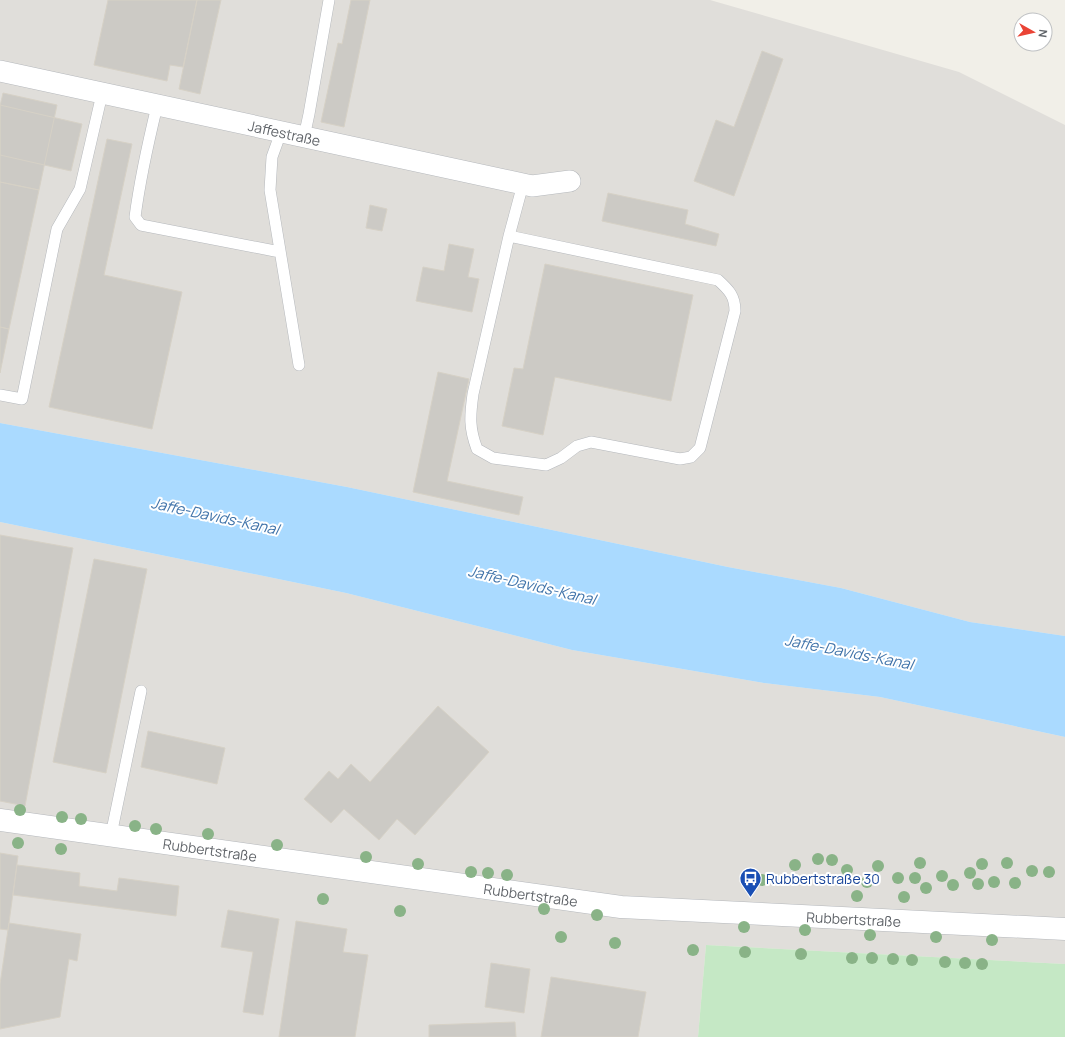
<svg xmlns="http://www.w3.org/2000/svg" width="1065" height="1037" font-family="Manrope,sans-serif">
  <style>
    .industrial { fill: #e0deda }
    .green { fill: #c5e8c5 }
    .water { fill: #aadaff }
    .building { fill: #cccac5; stroke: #d6d1c6 }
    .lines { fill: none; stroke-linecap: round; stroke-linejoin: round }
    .service-casing { stroke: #b5b8bc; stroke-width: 12 }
    .minor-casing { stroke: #b5b8bc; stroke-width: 22 }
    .tertiary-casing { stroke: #b5b8bc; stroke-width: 23 }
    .service { stroke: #fff; stroke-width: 11 }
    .minor { stroke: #fff; stroke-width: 21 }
    .tertiary { stroke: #fff; stroke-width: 22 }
    .tree { fill: #89b387 }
    .labels { text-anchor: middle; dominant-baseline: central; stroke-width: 4; stroke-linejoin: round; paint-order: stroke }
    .street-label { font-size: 14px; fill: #5f6368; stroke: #fff }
    .transit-label { font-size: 14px; fill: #164399; stroke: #fff; text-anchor: start }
    .water-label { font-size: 15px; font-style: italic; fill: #4174aa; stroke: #fff }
  </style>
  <rect width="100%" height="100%" fill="#f1efe8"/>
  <!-- industrial -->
  <path class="industrial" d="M0,0h710l249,72 106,53v511l-95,-14 -129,-34 -113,-21 -381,-80 -347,-64z
    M0,522l346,71 226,57 192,33 116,14 185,40v227l-359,-19 -8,92h-698z"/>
  <!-- green -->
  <path class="green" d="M706,945l359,19v73h-367z"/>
  <!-- water -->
  <path class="water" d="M0,423l347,64 381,80 113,21 129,34 95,14v101l-185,-40 -116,-14 -192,-33 -226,-57 -346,-71z"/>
  <!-- building -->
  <path class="building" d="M108,0h89l-14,67 -13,-2 -3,16 -73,-16z
    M197,0h24l-21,94 -21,-5z
    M351,0h19l-26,127 -23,-5 17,-79 4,1z
    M762,51l21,8 -49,137 -40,-15 22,-61 18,7z
    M3,93l54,12 -18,85 -39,-8v-76z
    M0,105l82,19 -11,47 -71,-16z
    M107,139l25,5 -28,131 78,17 -30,137 -103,-22z
    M0,182l39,8 -30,139 -9,-2z
    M608,193l80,17 -3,14 34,10 -3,12 -114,-25z
    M370,205l17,4 -5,22 -16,-3z
    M449,244l25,5 -6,28 11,2 -7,33 -56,-11 7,-34 21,4z
    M545,264l148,31 -22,106 -116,-24 -12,58 -41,-9 12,-58 9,1z
    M0,327l9,2 -9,44z
    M438,372l31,7 -22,102 76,16 -4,18 -106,-23z
    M0,535l73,13 -48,258 -25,-5z
    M94,559l53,10 -41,204 -53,-11z
    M438,706l51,46 -74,83 -18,-16 -18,21 -35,-31 -13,14 -27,-24 25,-28 9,8 13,-15 19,18z
    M148,731l77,17 -8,36 -76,-17z
    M0,853l18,3 -10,74 -8,-1z
    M17,865l63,8 -1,13 38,5 2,-13 60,8 -3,30 -163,-21z
    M228,910l51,9 -16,96 -20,-3 10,-60 -32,-5z
    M296,921l51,8 -4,23 25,3 -13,82h-76z
    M9,923l72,11 -4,27 -8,-2 -9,58 -60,12v-45z
    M491,963l39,6 -6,44 -39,-6z
    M551,977l95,15 -8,45h-97z
    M515,1022l1,15h-87v-12z"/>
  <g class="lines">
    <defs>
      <path id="service" d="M157,106c-9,37 -17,73 -22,111l6,8 139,27
        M281,132l-9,25 -2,33 29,175
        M304,137l5,-23 20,-114
        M509,236l209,44c11,10 17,16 17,31l-35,137 -9,9 -11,2 -89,-17 -14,4 -16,12 -15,7 -53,-7 -16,-9c-8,-21 -7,-33 -4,-55l36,-158 14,-52
        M0,395l22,4 35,-170 23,-40 22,-95
        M111,835l30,-144"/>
      <g id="minor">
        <path id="s1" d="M0,71l532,115 38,-5"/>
      </g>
      <g id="tertiary">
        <path id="s2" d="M0,820l621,87 444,22"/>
      </g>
    </defs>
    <!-- service casing -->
    <use href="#service" class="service-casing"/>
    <!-- minor casing -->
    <use href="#minor" class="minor-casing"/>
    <!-- tertiary casing -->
    <use href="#tertiary" class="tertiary-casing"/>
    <!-- service -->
    <use href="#service" class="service"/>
    <!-- minor -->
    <use href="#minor" class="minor"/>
    <!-- tertiary -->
    <use href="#tertiary" class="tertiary"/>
  </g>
  <!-- trees -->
  <g class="tree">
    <circle cx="20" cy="810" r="6"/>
    <circle cx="62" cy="817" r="6"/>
    <circle cx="81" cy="819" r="6"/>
    <circle cx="135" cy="826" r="6"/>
    <circle cx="156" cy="829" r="6"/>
    <circle cx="208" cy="834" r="6"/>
    <circle cx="18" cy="843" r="6"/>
    <circle cx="277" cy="845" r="6"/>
    <circle cx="61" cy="849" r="6"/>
    <circle cx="366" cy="857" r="6"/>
    <circle cx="818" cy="859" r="6"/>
    <circle cx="832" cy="860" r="6"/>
    <circle cx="920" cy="863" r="6"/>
    <circle cx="1007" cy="863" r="6"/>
    <circle cx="418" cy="864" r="6"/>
    <circle cx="982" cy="864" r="6"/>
    <circle cx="795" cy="865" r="6"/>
    <circle cx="878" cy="866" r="6"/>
    <circle cx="847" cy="870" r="6"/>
    <circle cx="1032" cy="871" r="6"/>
    <circle cx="471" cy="872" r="6"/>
    <circle cx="1049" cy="872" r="6"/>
    <circle cx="488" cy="873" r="6"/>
    <circle cx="970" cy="873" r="6"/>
    <circle cx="507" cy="875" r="6"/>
    <circle cx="942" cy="876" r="6"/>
    <circle cx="898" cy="878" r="6"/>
    <circle cx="915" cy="878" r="6"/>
    <circle cx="762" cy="880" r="6"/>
    <circle cx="867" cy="882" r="6"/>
    <circle cx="994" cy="882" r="6"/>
    <circle cx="1015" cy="883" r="6"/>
    <circle cx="978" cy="884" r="6"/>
    <circle cx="953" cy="885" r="6"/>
    <circle cx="926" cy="888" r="6"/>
    <circle cx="857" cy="896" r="6"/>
    <circle cx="904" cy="897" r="6"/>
    <circle cx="323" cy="899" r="6"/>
    <circle cx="544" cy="909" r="6"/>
    <circle cx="400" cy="911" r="6"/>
    <circle cx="597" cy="915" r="6"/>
    <circle cx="744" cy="927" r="6"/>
    <circle cx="805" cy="930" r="6"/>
    <circle cx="870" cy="935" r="6"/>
    <circle cx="561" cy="937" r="6"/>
    <circle cx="936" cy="937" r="6"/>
    <circle cx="992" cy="940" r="6"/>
    <circle cx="615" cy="943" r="6"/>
    <circle cx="693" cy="950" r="6"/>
    <circle cx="745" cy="952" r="6"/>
    <circle cx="801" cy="954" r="6"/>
    <circle cx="852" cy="958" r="6"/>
    <circle cx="872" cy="958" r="6"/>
    <circle cx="893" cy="959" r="6"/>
    <circle cx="912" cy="960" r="6"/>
    <circle cx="945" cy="962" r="6"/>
    <circle cx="965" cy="963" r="6"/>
    <circle cx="982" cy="964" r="6"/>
  </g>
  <!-- icons -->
  <defs>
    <symbol id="bus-pin" viewBox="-11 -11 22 30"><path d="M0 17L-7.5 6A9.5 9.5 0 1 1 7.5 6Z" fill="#1a4fb4" stroke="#fff"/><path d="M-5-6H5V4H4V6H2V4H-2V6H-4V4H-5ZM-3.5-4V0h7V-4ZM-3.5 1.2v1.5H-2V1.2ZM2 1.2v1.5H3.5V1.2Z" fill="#fff"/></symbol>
  </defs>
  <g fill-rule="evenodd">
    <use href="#bus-pin" x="738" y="866" width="25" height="34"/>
  </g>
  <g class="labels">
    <!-- street labels -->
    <g class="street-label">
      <text stroke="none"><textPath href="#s1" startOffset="291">Jaffestraße</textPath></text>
      <text stroke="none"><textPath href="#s2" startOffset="212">Rubbertstraße</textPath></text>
      <text stroke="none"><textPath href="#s2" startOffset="536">Rubbertstraße</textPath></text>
      <text stroke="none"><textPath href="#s2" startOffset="860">Rubbertstraße</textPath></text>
    </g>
    <!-- transit labels -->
    <g class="transit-label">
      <text x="766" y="878">Rubbertstraße 30</text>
    </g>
    <!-- water labels -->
    <g class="water-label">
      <text transform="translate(215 516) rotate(12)">Jaffe-Davids-Kanal</text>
      <text transform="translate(532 585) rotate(13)">Jaffe-Davids-Kanal</text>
      <text transform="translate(849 652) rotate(11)">Jaffe-Davids-Kanal</text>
    </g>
  </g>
  <!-- north arrow -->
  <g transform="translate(1033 32) rotate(98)"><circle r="19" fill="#ffffff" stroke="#bfc1c3"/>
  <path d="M0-3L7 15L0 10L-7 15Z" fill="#ea4335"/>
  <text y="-6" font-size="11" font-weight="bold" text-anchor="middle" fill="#5f6368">N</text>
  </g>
</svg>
